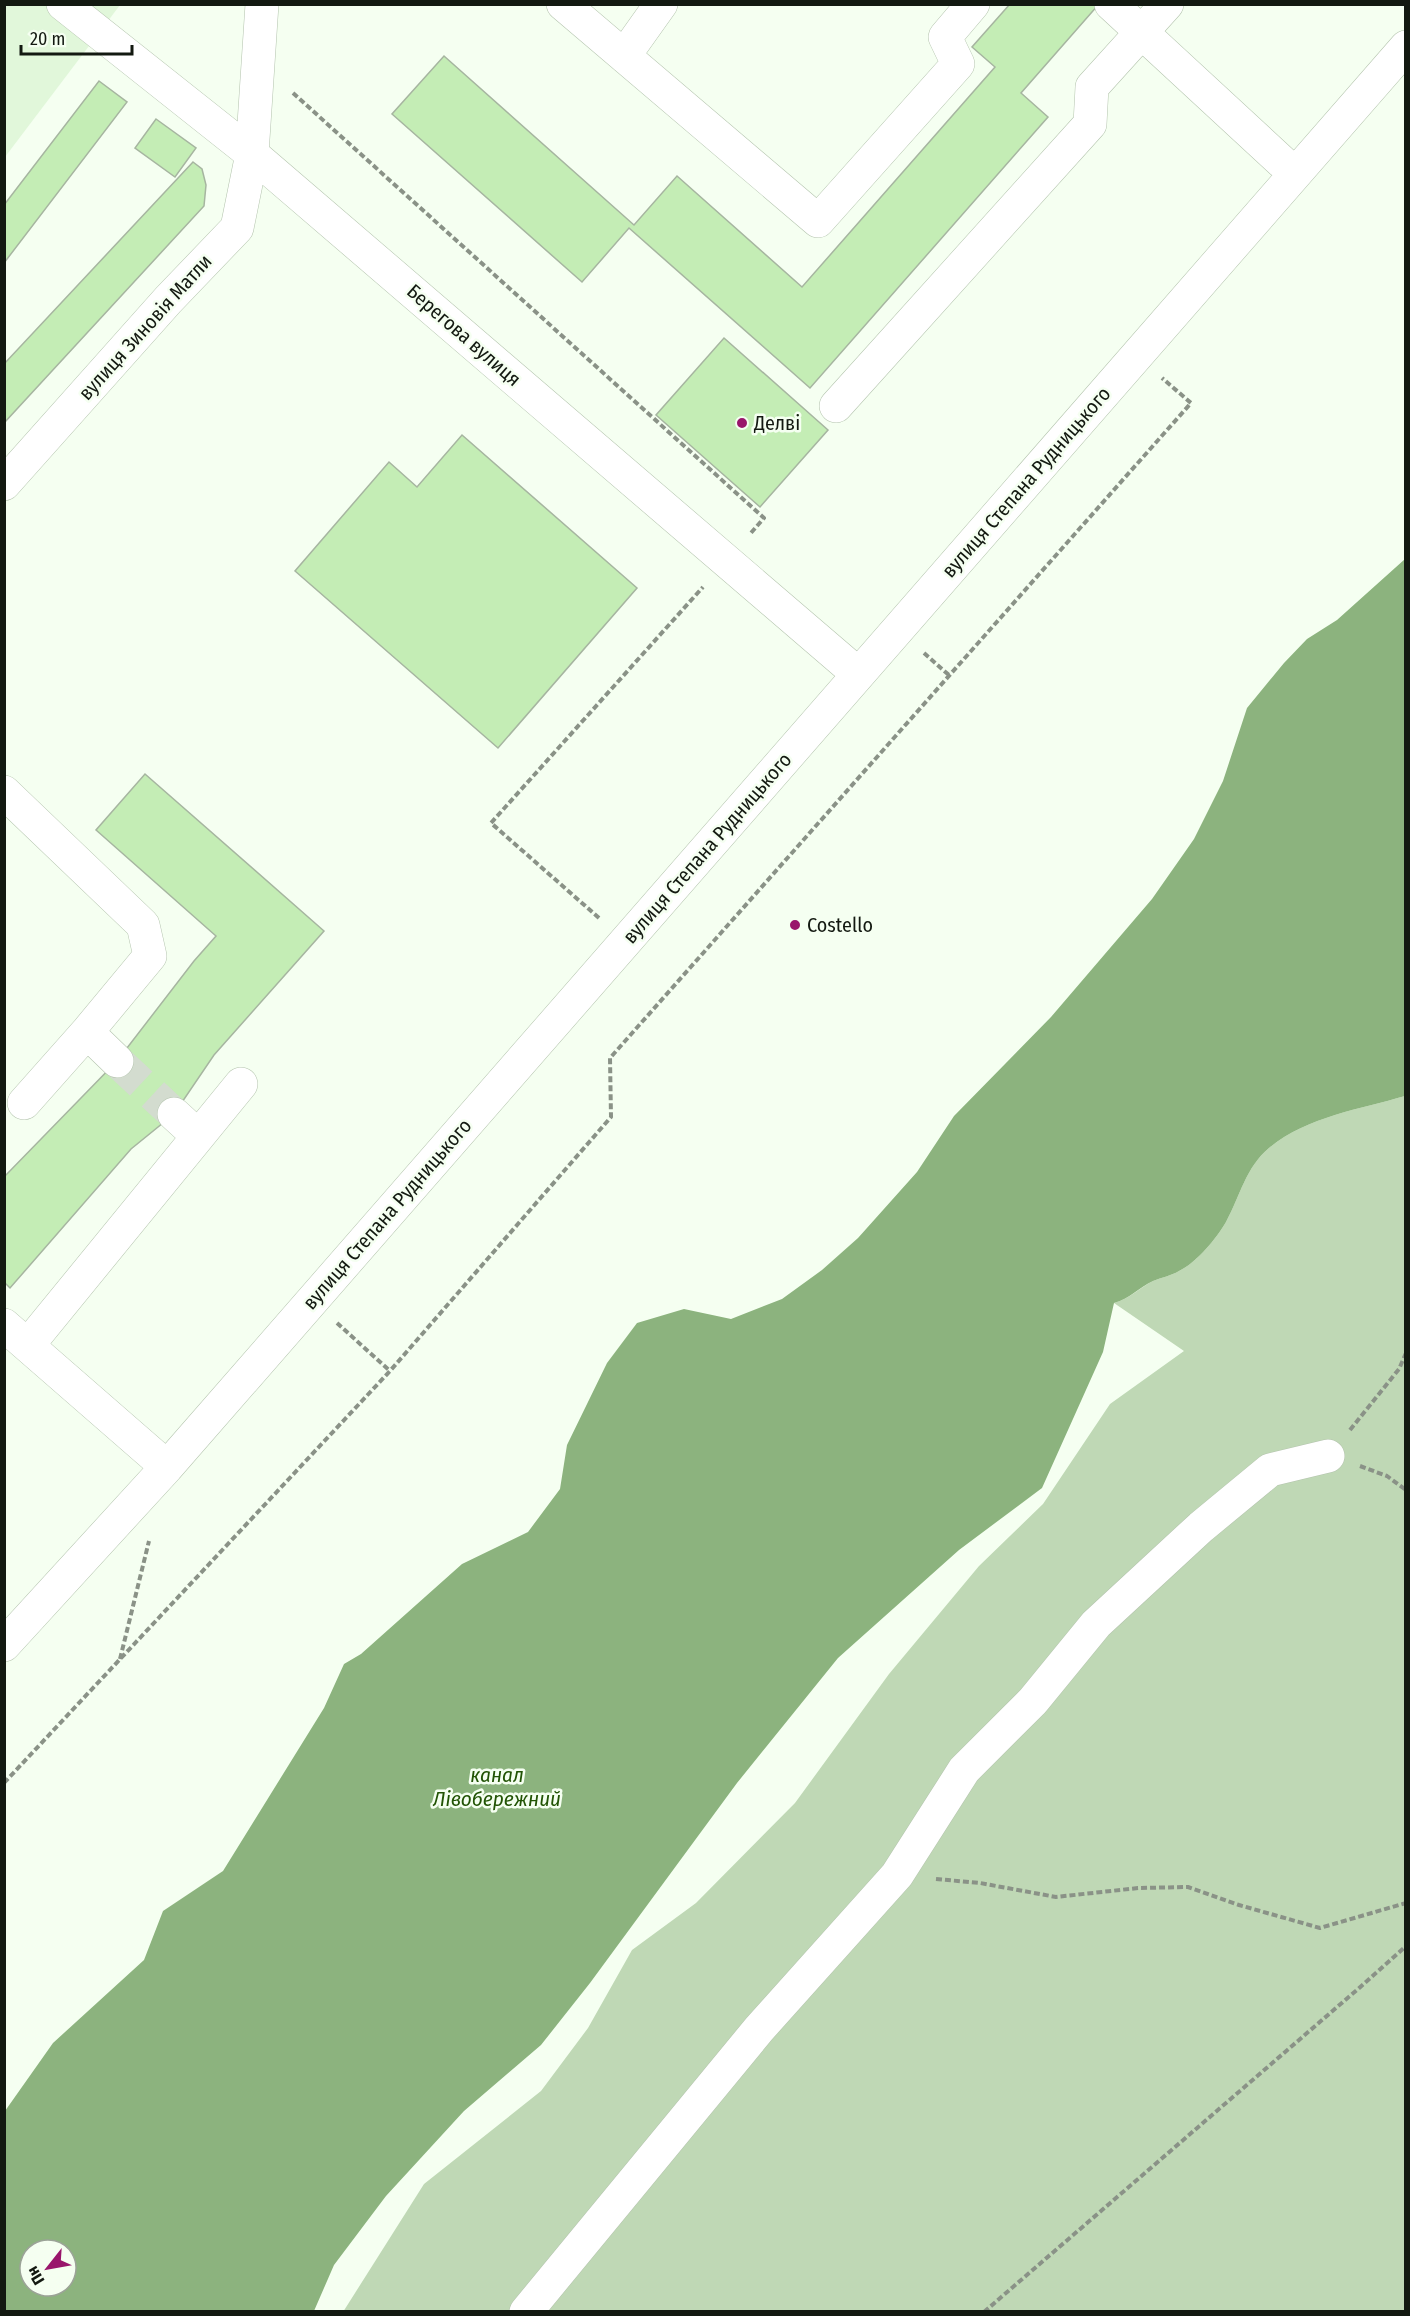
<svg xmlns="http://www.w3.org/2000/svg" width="1410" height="2316" font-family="'Fira Sans Condensed',sans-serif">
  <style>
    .built { fill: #e1f7da }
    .green { fill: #bfd8b5 }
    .water { fill: #8cb37e; fill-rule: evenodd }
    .building { fill: #c4edb5; stroke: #a6b5a0; stroke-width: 1.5 }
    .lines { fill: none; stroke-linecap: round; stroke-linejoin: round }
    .minor-tunnel { stroke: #d3dccf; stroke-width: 33; stroke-dasharray: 33 16; stroke-linecap: butt }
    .minor-casing { stroke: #b4c4ae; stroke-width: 34 }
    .path { stroke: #8a9287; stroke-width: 4; stroke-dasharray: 6 3; stroke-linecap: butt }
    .minor { stroke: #fff; stroke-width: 33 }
    .poi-dot { fill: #99166b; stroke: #f5fff1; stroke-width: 2 }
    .labels { text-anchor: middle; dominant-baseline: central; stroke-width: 5; stroke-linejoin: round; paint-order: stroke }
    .street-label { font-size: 20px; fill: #131911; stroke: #f5fff1 }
    .poi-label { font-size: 20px; fill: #131911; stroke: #f5fff1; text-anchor: start }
    .water-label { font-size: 21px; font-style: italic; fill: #225405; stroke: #f5fff1 }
  </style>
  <rect width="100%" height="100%" fill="#f5fff1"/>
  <!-- built -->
  <path class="built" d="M5,5h115l-115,152z"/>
  <!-- green -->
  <path class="green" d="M1405,1096v1215l-1062,1 81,-128 117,-93 47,-63 44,-78 64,-47 99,-100 94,-129 90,-108 64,-62 67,-100 74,-53 -70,-48c17,-5 25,-15 39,-22 9,-4 18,-5 26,-10 17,-8 38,-33 47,-49 14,-26 20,-55 43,-74 37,-31 92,-39 136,-52z"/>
  <!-- water -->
  <path class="water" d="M1405,559v537c-44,13 -99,21 -136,52 -23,19 -29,48 -43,74 -9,16 -30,41 -47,49 -8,5 -17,6 -26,10 -15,7 -22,17 -39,22l-11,49 -61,136 -83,62 -121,108 -101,125 -147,200 -49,62 -77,66 -78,85 -52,69 -20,46h-309v-200l48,-68 91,-83 19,-49 60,-40 101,-163 20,-44 17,-10 101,-90 66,-32 32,-43 7,-44 40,-82 30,-40 47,-14 47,10 51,-20 40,-29 36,-32 59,-66 37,-56 97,-99 101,-118 42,-60 29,-58 24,-73 37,-45 23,-24 30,-19zM30,2250h36v36h-36z"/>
  <!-- building -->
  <path class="building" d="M1010,4h89l-78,89 27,24 -238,271 -181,-160 -47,54 -190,-168 52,-58 190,169 43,-49 125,111 193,-220 -23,-20z
    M99,81l28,21 -123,161v-58z
    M156,119l40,29 -21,29 -40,-29z
    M193,162l9,7 4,16 -2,21 -200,217v-59z
    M724,338l104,92 -68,77 -104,-92z
    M462,435l175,153 -139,160 -203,-177 94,-109 28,25z
    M145,774l179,157 -110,124 -40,59 -43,35 -121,139 -6,-6v-105l113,-116 77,-100 22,-25 -120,-106z"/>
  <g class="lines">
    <!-- minor-tunnel -->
    <path class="minor-tunnel" d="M117,1061l57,53"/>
    <defs>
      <path id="minor" d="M63,4l189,150 606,520
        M563,4l255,217 140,-157 -13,-27 28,-33
        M1111,4l184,170
        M624,56l37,-52
        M836,406l254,-282 2,-37 75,-83
        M4,484l164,-184 69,-72 15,-74 10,-150
        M4,792l139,133 7,31 -63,76
        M24,1103l63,-71 30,29
        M174,1114l24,22
        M4,1325l163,142
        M28,1345l213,-261
        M4,1645l163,-178 1239,-1420
        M526,2312l233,-283 138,-154 67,-105 69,-69 63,-77 105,-97 69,-57 58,-14"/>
    </defs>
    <!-- minor casing -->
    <use href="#minor" class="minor-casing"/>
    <!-- path -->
    <path class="path" d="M293,93l471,425 -14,16
      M924,653l26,23
      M599,918l-108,-95 212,-236
      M337,1323l53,48
      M1350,1430l49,-61 7,-16
      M1360,1466l27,10 19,14
      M120,1659l29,-118
      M4,1783l386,-412 221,-254 -1,-59 581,-655 -29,-25
      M936,1879l44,4 76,14 82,-9 50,-1 51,18 81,23 86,-25
      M984,2312l374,-323 48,-43"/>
    <!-- minor -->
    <use href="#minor" class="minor"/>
  </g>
  <!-- markers -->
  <g class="poi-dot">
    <circle cx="742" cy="423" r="6"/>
    <circle cx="795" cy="925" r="6"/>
  </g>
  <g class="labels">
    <!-- street labels -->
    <g class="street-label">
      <text transform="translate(145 327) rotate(-48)">вулиця Зиновія Матли</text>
      <text transform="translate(464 335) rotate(41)">Берегова вулиця</text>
      <text transform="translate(1026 482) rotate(-49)">вулиця Степана Рудницького</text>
      <text transform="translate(707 848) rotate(-49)">вулиця Степана Рудницького</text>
      <text transform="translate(387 1214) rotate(-49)">вулиця Степана Рудницького</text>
    </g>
    <!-- poi labels -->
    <g class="poi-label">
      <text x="754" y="423">Делві</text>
      <text x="807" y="925">Costello</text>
    </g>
    <!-- water labels -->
    <g class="water-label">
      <text x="497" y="1775">канал<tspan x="497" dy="24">Лівобережний</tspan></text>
    </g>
  </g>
  <!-- border -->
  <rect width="1410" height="2316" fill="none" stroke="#131911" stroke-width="12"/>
  <!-- north arrow -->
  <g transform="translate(48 2268) rotate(239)"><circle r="28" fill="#f5fff1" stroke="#9ba397" stroke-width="1.5"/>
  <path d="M0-4.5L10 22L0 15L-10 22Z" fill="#99166b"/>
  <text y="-9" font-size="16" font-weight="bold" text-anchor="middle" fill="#131911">Пн</text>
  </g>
  <!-- scale -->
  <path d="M21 45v9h111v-9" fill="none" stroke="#131911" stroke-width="3"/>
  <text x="30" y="45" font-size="18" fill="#131911" stroke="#f5fff1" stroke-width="4.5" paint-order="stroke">20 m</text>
</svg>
